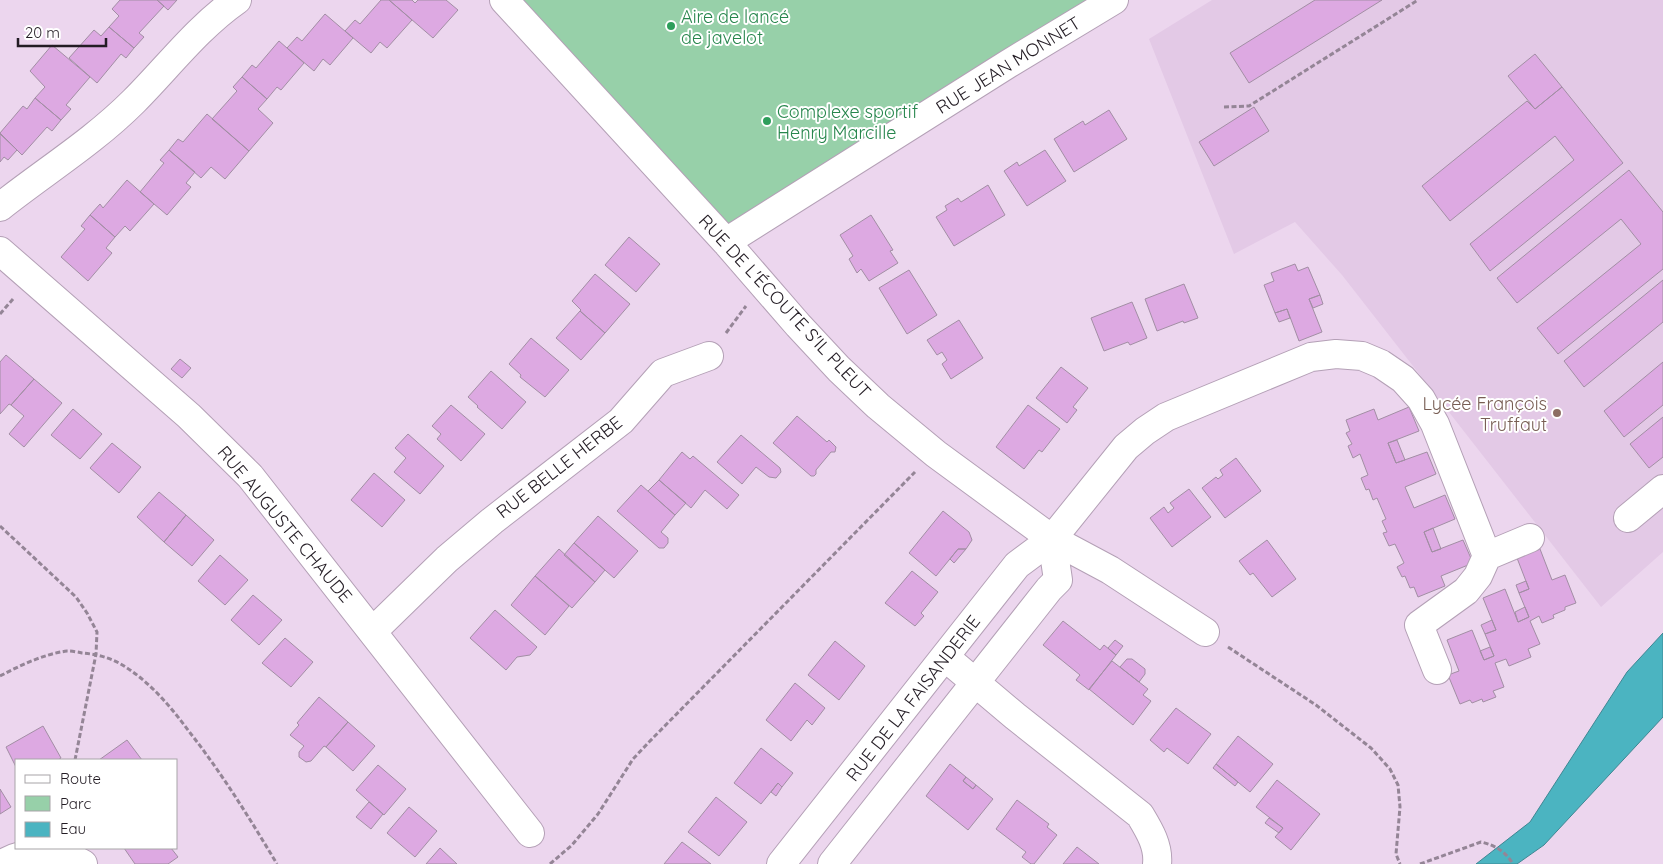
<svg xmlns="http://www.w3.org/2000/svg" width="1663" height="864" font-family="Quicksand,sans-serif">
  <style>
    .built { fill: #e3c9e6 }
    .green { fill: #97d0a9 }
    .water { fill: #4bb4c1; stroke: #3f8692 }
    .building { fill: #dda9e2; stroke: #a28ea4 }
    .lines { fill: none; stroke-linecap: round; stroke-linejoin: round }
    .minor-casing { stroke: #b4a0b6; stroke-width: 30 }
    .path { stroke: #948596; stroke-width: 3; stroke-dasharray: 5 2.5; stroke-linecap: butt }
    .minor { stroke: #fff; stroke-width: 28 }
    .leisure-dot { fill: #2e9e5b; stroke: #fff; stroke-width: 2 }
    .education-dot { fill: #8d6e63; stroke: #fff; stroke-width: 2 }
    .labels { text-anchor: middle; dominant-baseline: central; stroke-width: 4; stroke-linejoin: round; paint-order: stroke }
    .leisure-label { font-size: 18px; fill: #27864d; stroke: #fff; text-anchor: start }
    .street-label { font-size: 18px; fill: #231c24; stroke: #fff }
    .education-label { font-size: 18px; fill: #785e54; stroke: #fff; text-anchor: end }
  </style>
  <rect width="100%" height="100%" fill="#ecd6ee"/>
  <!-- built -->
  <path class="built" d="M1212,0h451v552l-62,55 -259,-332 -47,-53 -61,32 -85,-215z"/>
  <!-- green -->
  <path class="green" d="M504,0h609l-388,242z"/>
  <!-- water -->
  <path class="water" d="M1663,633v84l-119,128 -27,19h-41l54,-42 97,-150z"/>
  <!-- building -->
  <path class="building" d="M120,0h37l7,6 -25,27 5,4 -10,11 -25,-21 10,-11 -7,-7z
    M157,0h20l-9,10z
    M381,0h8l23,20 -25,28 -7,-6 -9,11 -26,-22 10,-11 5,4z
    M389,0h23l3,3 3,-3h28l12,10 -25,28z
    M1315,0h67l-133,83 -19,-30z
    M325,14l28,24 -23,27 -7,-6 -9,12 -27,-23 10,-11 5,4z
    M109,27l25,21 -8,10 -5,-4 -24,29 -28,-25 25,-28 7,6z
    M279,41l25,22 -23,27 -4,-3 -10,12 -25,-22 10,-12 4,3z
    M52,45l38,32 -24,28 5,4 -10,11 -26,-22 10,-11 -15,-16z
    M1535,54l27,33 -27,22 -27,-33z
    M242,77l25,22 -9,10 15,14 -24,28 -37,-32 25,-28 -4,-4z
    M1562,87l61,76 -133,108 -20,-27 104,-84 -19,-24 -105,85 -28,-35 105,-85 8,8z
    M35,98l26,22 -9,11 -5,-4 -25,28 -22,-22 23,-27 4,3z
    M1254,107l15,24 -55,35 -15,-24z
    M1109,110l18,29 -53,33 -20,-33 29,-18 2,4z
    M207,114l42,37 -24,28 -14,-12 -10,11 -32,-28 9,-11 5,3z
    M0,134l17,16 -9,10 -4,-3 -4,5z
    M169,150l26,22 -9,11 5,4 -24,28 -27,-23 24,-29 -4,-3z
    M1045,150l21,31 -39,25 -23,-35 13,-9 2,4z
    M1629,170l34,42v57l-105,85 -21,-26 104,-84 -20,-25 -104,84 -20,-25z
    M127,180l27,24 -24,27 -5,-5 -10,11 -25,-22 10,-11 3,4z
    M988,185l17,30 -51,31 -18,-29 11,-7 -2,-4 13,-8 3,4z
    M90,215l25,22 -9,11 6,5 -24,28 -27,-24 24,-28 -4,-3z
    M871,215l22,35 -3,1 8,12 -29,18 -8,-12 -4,4 -8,-14 4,-3 -13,-21z
    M629,237l31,27 -24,28 -31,-27z
    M1295,264l3,7 10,-4 12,28 -11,4 13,33 -23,9 -12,-32 -12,4 -11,-28 10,-4 -3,-8z
    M909,270l28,45 -30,19 -28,-46z
    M595,274l35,30 -25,29 -25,-22 1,-1 -9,-9z
    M1663,280v42l-79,65 -20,-26z
    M1184,284l14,34 -14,5 -1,-2 -26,10 -12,-32z
    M1320,295l3,9 -10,4 -4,-9z
    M1132,302l15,36 -17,7 -2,-3 -24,9 -13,-33z
    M1287,309l3,9 -11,4 -4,-9z
    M580,311l25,22 -24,27 -25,-22z
    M959,320l24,38 -32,21 -9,-15 5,-4 -5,-8 -5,3 -10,-15z
    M531,338l38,32 -24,27 -25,-20 1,-2 -12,-11z
    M6,355l28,24 -23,26 -2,-1 -9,10v-52z
    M180,359l11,9 -9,10 -11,-9z
    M1663,362v43l-39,32 -20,-26z
    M1061,367l27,21 -15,19 4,3 -10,13 -31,-25z
    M491,371l35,31 -24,27 -25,-22 1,-1 -10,-9z
    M34,379l28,24 -38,44 -15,-13 15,-18 -13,-11z
    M451,405l34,29 -24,27 -24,-22 4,-5 -9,-8z
    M1028,405l32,24 -18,23 -3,-2 -15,19 -28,-22z
    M1409,407l10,24 -31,12 8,20 31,-11 9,22 -31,13 9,21 31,-13 10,24 -31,13 8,20 31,-12 10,23 -32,13 4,10 -27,11 -4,-10 -4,1 -5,-12 -3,1 -5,-10 7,-4 -9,-19 -6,2 -6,-13 4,-1 -5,-11 4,-2 -9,-21 -4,2 -4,-11 -3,1 -5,-12 7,-3 -8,-21 -7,4 -5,-12 4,-2 -6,-11 4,-2 -4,-11 28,-11 4,11z
    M73,409l29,25 -22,25 -29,-24z
    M797,416l30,26 2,-2 7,7 -1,5h-4l-15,18v4l-2,2h-3l-38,-33z
    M1663,417v40l-14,11 -19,-24z
    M408,434l36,32 -24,28 -26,-22 12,-14 -11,-10z
    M741,435l39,33 1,4 -5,6 -7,-1 -13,-10 -14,17 -25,-22z
    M1397,440l8,20 -9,3 -8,-20z
    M112,443l29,24 -22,26 -29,-25z
    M682,452l8,7 3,-3 46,39 -12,14 -22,-19 -14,18 -32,-28z
    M1236,458l25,33 -36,27 -23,-30 14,-11 2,2 5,-4 -3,-5z
    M374,473l31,27 -23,27 -31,-27z
    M659,480l27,23 -11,12 -27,-24z
    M641,485l34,30 -14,17 7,6v5l-4,5h-5l-42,-37z
    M1189,489l22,28 -39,30 -22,-29 14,-11 4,6 6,-5 -4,-5z
    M159,492l27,23 -22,27 -27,-25z
    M943,511l26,21 3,8 -6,9h-8l-22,27 -27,-23z
    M186,515l28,25 -22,26 -28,-24z
    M598,516l40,35 -24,27 -40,-35z
    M1433,528l8,21 -9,3 -8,-20z
    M1267,540l29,39 -24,18 -19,-24 -3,2 -11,-14z
    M574,543l31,27 -10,12 -31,-27z
    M559,549l36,33 -23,26 -37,-32z
    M958,549h8l-12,14 -4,-4z
    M1540,549l12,31 13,-5 11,28 -11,4v3l-12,5 1,3 -12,5 -3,-7 -9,5 10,23 -12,5 3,8 -22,9 -3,-7 -11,4 9,24 -11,4 3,6 -13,5 -1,-3 -10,4 -2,-3 -10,4 -12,-29 11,-4 -12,-31 25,-10 12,30 10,-4 -9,-22 11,-4 -13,-32 22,-9 13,33 11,-5 -10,-24 10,-4 -12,-31z
    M220,555l28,25 -23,25 -27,-24z
    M912,571l26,21 -17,21 3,3 -9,10 -30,-23z
    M535,576l34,30 -24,29 -34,-30z
    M1526,581l3,8 -10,4 -3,-8z
    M253,595l29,25 -23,25 -28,-25z
    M1525,607l4,10 -11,5 -3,-10z
    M495,610l42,37 -7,8 -13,2 -11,13 -36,-32z
    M1492,620l4,10 -11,4 -4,-9z
    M1063,621l37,29 4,-5 12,10 -27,35 -13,-10 4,-5 -37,-30z
    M285,638l28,24 -22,25 -29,-24z
    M1115,640l8,6 -7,9 -8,-7z
    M835,641l30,25 -26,34 -31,-25z
    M1490,647l4,9 -10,4 -4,-9z
    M1127,659h5l13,10v5l-6,8 -19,-15z
    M1112,661l36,28 -5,6 8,6 -18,24 -44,-36z
    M795,683l30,25 -13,17 -5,-5 -16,21 -25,-21z
    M319,697l29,25 -22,25 -2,-1 -13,15 -5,1 -7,-5v-5l5,-6 -14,-11 9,-10 -2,-2z
    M1176,708l35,26 -23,30 -21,-16 -3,4 -14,-12z
    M348,722l27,24 -22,25 -27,-24z
    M43,726l18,32 -3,2h-42v7l-10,-20z
    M1238,736l35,28 -23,28 -34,-28z
    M127,740l15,20h-43z
    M761,748l32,25 -11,14 -4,-4 -17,21 -27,-21z
    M950,764l16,13 -3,4 10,8 3,-4 17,14 -25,31 -42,-34z
    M1216,764l22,18 -3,4 -22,-18z
    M378,765l28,24 -22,26 -28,-25z
    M966,777l10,8 -3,4 -10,-8z
    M1277,780l43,34 -29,36 -16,-13 8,-9 -27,-21z
    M778,783l4,4 -6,9 -5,-4z
    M0,789l11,18 -11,7z
    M716,797l31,25 -28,34 -31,-24z
    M1017,800l32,24 -2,3 10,8 -23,29h-3l-9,-7 4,-5 -30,-23z
    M369,802l14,12 -12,15 -15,-12z
    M409,807l28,24 -22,26 -28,-24z
    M1269,818l14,10 -4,5 -14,-10z
    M682,842l29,22h-47z
    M1077,847l22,17h-36z
    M124,848h47l7,9 -10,7h-33z
    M440,848l17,16h-31z"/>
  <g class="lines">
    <defs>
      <path id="minor" d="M504,0l222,242 72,83 41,44 39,37 58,48 116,85 58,31 95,62
        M0,207c44,-35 93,-65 134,-106 34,-34 63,-73 103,-101
        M726,242l282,-178 106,-64
        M0,251l189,165 61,60 280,357
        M1628,518l35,-29
        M1487,556l43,-18
        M373,631l74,-72 45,-38 129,-100 42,-48 46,-17
        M945,657l70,59 125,99c9,15 19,31 17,49
        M2,864c26,-15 55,-16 81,0
        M781,864l236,-299 35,-26 74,-92 19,-16 21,-14 145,-60 25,-3 26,2 19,8 22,15 18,20 14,25 52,132 -9,20 -12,15 -47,34 18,45
        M832,864l217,-275 9,-9 -6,-41"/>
    </defs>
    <!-- minor casing -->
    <use href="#minor" class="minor-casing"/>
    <!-- path -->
    <path class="path" d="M1224,107l25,-1 169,-106
      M0,314l13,-15
      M726,333l20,-27
      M0,526l76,71 11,16 10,19 -1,22 -21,106
      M1228,647l88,58 55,43 19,21 8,16 2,22 -4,47 4,10
      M0,676c21,-11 44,-22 67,-25 5,0 11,1 15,2 13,1 26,4 37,10 30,17 52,44 72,71 32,41 59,85 86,130
      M550,864l22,-19 26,-31 35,-55 16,-17 266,-270
      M1420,864l61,-22c14,3 25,10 32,22"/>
    <!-- minor -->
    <use href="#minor" class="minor"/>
  </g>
  <!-- markers -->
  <g class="leisure-dot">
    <circle cx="671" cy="26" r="5"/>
    <circle cx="767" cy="121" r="5"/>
  </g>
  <circle class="education-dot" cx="1557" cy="413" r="5"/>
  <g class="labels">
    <!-- leisure labels -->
    <g class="leisure-label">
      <text x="681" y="16">Aire de lancé<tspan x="681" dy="21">de javelot</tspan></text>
      <text x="777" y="111">Complexe sportif<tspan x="777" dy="21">Henry Marcille</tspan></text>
    </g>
    <!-- street labels -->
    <g class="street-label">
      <text transform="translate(1008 65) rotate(-32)">RUE JEAN MONNET</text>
      <text transform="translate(785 306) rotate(47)">RUE DE L'ÉCOUTE S'IL PLEUT</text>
      <text transform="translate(559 467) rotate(-38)">RUE BELLE HERBE</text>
      <text transform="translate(285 524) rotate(50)">RUE AUGUSTE CHAUDE</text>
      <text transform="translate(913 698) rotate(-52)">RUE DE LA FAISANDERIE</text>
    </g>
    <!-- education labels -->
    <g class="education-label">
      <text x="1547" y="403">Lycée François<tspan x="1547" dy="21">Truffaut</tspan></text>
    </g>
  </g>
  <!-- legend -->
  <rect x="15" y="759" width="162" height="90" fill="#ffffff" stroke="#a7a4a7"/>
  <rect x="25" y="775" width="25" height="8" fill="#ffffff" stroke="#a7a4a7"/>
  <text x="60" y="784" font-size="15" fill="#231c24">Route</text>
  <rect x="25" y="796" width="25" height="15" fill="#97d0a9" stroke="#a7a4a7"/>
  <text x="60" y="809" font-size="15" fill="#231c24">Parc</text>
  <rect x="25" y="822" width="25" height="15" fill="#4bb4c1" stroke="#a7a4a7"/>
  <text x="60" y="834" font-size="15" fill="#231c24">Eau</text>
  <!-- scale -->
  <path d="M18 38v8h88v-8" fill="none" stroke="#231c24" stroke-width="2.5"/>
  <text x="25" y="38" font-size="15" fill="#231c24" stroke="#ffffff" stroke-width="4" paint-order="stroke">20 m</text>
</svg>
